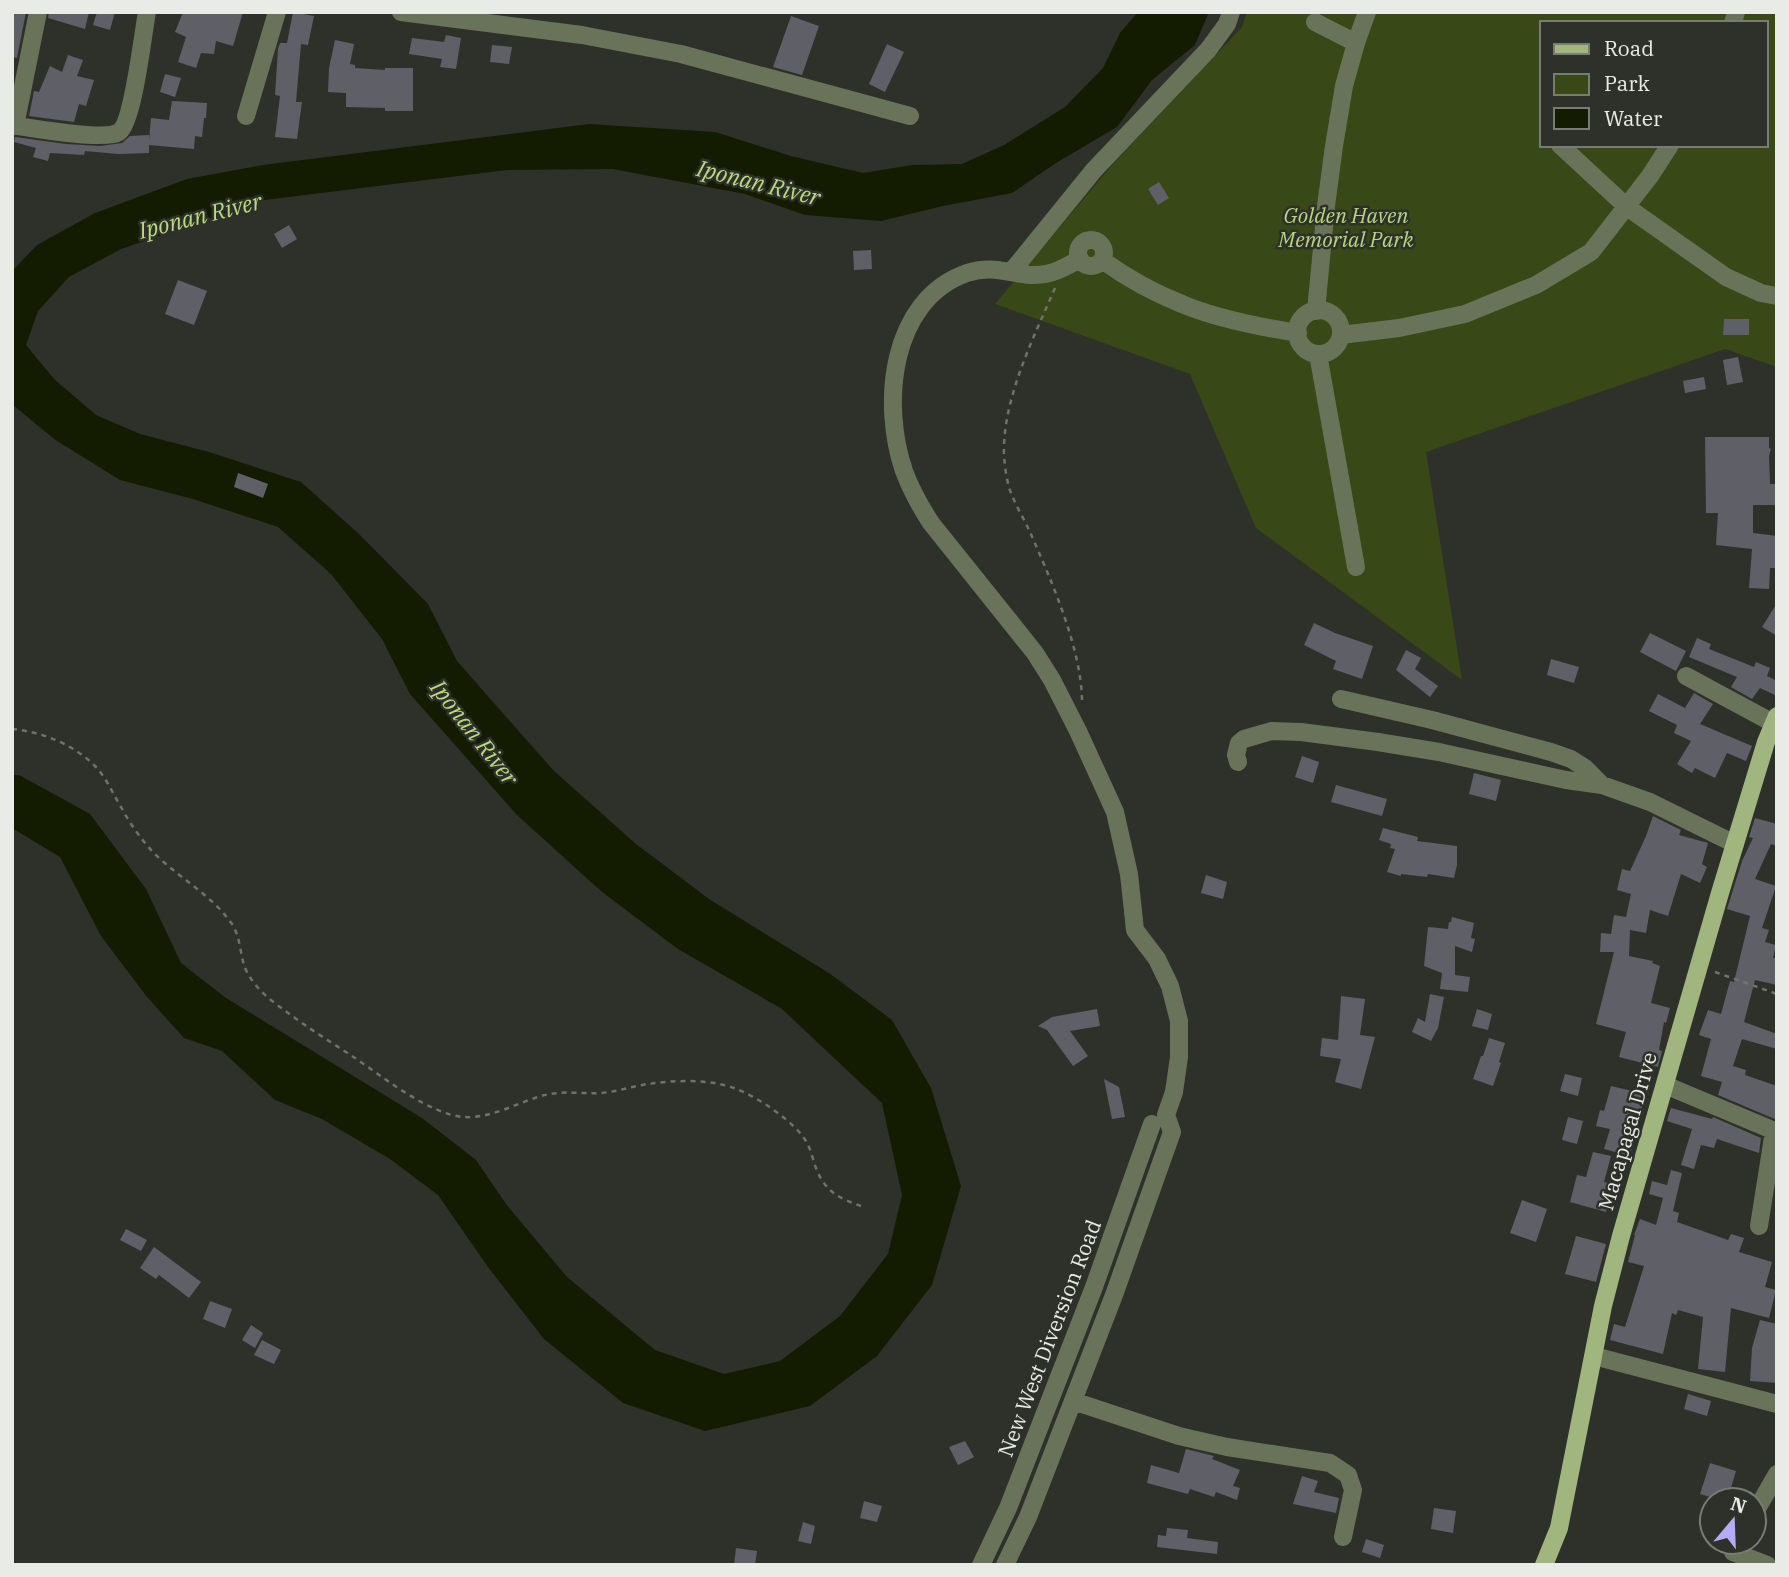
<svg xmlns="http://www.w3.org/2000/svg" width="1789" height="1577" font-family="'IBM Plex Serif',serif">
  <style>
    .green { fill: #384816; fill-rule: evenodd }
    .water { fill: #131c00 }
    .building { fill: #5f5f67 }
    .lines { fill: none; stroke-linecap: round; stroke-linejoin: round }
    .path { stroke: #6f726c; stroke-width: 2.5; stroke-dasharray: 5 5; stroke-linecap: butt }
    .minor { stroke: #697359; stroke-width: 18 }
    .major { stroke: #a1b57e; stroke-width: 18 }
    .labels { text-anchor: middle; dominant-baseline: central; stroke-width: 5; stroke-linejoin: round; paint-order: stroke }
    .park-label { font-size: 21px; font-style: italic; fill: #b9d87d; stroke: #2e312a }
    .street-label { font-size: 21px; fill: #e9ebe6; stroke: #2e312a }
    .water-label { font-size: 23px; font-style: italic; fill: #bbda7f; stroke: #2e312a }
  </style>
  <rect width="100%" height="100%" fill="#2e312a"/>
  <!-- green -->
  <path class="green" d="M1247,12h530v355l-52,-18 -299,103 36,228 -206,-152 -66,-154 -195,-70 118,-140 129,-137zM1542,23h224v122h-224z"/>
  <!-- water -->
  <path class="water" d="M1138,12h71l-14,33 -43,35 -35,47 -61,36 -44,30 -69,13 -62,15 -76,-6 -60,-21 -132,-25 -106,1 -242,30 -144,49 -52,28 -31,34 -12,34 28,34 42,36 44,19 69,18 92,30 58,52 69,70 29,57 96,109 83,74 73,55 120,74 63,47 39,68 30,98 -29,99 -55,71 -67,50 -105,25 -82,-28 -79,-64 -56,-72 -50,-72 -48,-36 -68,-40 -47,-19 -53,-49 -38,-13 -37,-41 -46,-61 -41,-79 -48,-29v-53h7l71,39 56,75 35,74 45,35 196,120 54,42 30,44 61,73 88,73 69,24 56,-13 60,-45 48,-62 14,-59 -20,-92 -100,-94 -104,-60 -76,-57 -85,-77 -107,-121 -28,-55 -51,-65 -53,-47 -85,-28 -73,-19 -66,-41 -42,-35v-133l25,-26 58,-32 92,-34 76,-14 326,-41 126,8 76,24 72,17 49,-8 50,-1 42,-19 61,-38 38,-39 17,-35z"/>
  <!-- building -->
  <path class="building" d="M12,12h14l-9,46 -5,-1z
    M49,12h40l-4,17 -37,-11z
    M97,12h18l-5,18 -17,-5z
    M183,12h60l-10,34 -17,-5 -2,13 -13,-1 -5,15 -18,-6 8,-25 -11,-5z
    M293,12l21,4 -6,29 -7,-1 -5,58h6l-5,37 -22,-2 5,-41 -5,-1 3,-46 2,-6h7z
    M791,16l28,10 -17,49 -29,-8z
    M446,35l15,3 -5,31 -16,-2 2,-8 -33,-5 3,-16 32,4z
    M335,40l19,4 -4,20 5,1v3l30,2v-2h28v43h-28v-3l-39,-1v-14l-18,-1 1,-24z
    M887,44l17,8 -19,40 -16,-8z
    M492,45l20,2 -3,17 -19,-2z
    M68,55l15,5 -6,16 17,4 -8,26 -7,-2 -5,18 -45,-6 5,-25 5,1 11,-26 12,6z
    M165,74l16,4 -6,19 -15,-5z
    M172,101l35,2 -1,15h-2l-2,19 -7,-1 -1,13 -45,-4v8l-31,1 -33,-3 -1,4 -34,-2 -2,8 -15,-4 3,-9 -22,-6 1,-5 51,7 34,2 22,-3 8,-7 19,-1v5l2,-22 18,2z
    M1159,182l10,16 -11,7 -10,-16z
    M289,225l8,14 -15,9 -8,-14z
    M871,250l1,19 -18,1 -1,-19z
    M178,280l29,11 -13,34 -29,-11z
    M1724,319h25v16h-26z
    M1738,357l5,25 -16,3 -4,-25z
    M1704,377l2,12 -21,4 -2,-12z
    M1705,437h64v11l2,1 -2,7 1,28h7v21h-24v28l24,3v32h-7l-1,21 -20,-1 3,-39 -36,-4 2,-32h-12z
    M238,473l30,11 -5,14 -29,-11z
    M1777,603v33l-15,-9z
    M1314,623l21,10 38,13 -11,33 -29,-10 3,-8 -32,-16z
    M1650,633l36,18 -10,20 -36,-19z
    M1697,638l14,6 -2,5 45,18 2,-5 14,6 -3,8 10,5v15l-17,-8 -8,11 -21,-12 6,-10 -48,-20z
    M1406,650l15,8 -6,11 23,17 -8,11 -34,-27z
    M1551,659l28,8 -5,16 -27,-8z
    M1694,693l19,11 -13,20 52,22 -6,15 -19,-8 -12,25 -20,-10 -3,5 -15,-9 14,-23 -17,-8 3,-8 -28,-14 9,-17 27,14z
    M1302,756l17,6 -6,21 -18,-6z
    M1474,773l27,7 -5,21 -27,-7z
    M1336,785l51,14 -5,17 -51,-14z
    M1653,816l28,14 -2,5 29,8 -6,21 5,3 -7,16 -19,-9 -13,42 -18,-6 -4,23 -16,-3 -1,26 24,5 -1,2 8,3 -9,37 19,5 -4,15 -2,-1 -5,28 3,1 -4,16 -39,-10 7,-25 -30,-8 18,-72h-14l1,-19 10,1 3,-19 12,2 5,-23 -14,-4 5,-21 8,2 16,-35z
    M1755,818l22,6v22l-6,-2 -16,35 21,7 -14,42 7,2 -4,12 11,3 -3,13h4v27l-22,-5 -11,42 33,12v15l-35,-10 -9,27 13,4 -1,5 32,11v34l-59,-25 4,-13 -21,-6 10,-37 -12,-4 9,-25 13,4 9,-33 4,1 16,-66 -23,-7 15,-48 11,-23 -4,-1z
    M1383,828l35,9 -1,4 40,5v19l-3,13 -26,-4 -1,3 -26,-3v2l-14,-4 8,-23 -5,-1 1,-4 -12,-4z
    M1206,875l21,7 -4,17 -22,-6z
    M1452,917l22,6 -3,15 4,1 -3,13 -17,-6v29l15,2 -2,15 -28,-3 2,-16 -18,-7 4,-39 20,2 1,-7h2z
    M1430,994l14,3 -6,31 -7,13 -19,-9 6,-14 7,4z
    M1341,996l24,3 -5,36 15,2 -14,52 -26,-7 6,-23 -21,-3 2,-18 16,2z
    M1097,1009l3,17 -30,5 18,25 -15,10 -26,-36 -9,-4 14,-9z
    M1477,1009l15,5 -4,16 -16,-4z
    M1489,1038l16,5 -6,19 2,1 -8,23 -20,-7 8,-23h2z
    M1565,1074l17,4 -4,18 -18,-5z
    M1104,1079l15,8 6,30 -13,2z
    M1611,1086l34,8 -15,62 -26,-7 6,-20 -14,-3 4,-16 4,1z
    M1671,1108l41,11 1,-2 48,21 -2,15 -42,-14 -3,9 -13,-3 -7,24 -13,-4 11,-36 -25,-8z
    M1568,1117l15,4 -6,23 -15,-4z
    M1593,1152l18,4 -7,26 9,2 -7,28 -36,-10 7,-27 9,2z
    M1671,1170l11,3 -9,38 6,2 -2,9 51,18 3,-6 13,4 -5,14 33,10 -7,25 11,3 -7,28 -38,-10 -6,64 -27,-3 5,-52 -25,-7 -2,5 -4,-2 -9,41 -53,-14 4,-16 11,3 19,-61 -16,-4 7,-27h-1l6,-16 16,6 7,-27 -14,-4 3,-13 15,4z
    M1522,1200l25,9 -11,33 -26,-9z
    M126,1229l21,11 -6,11 -21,-11z
    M1576,1236l30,8 -10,38 -31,-8z
    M154,1247l47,35 -12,16 -30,-23 -3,4 -16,-11z
    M210,1301l22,8 -7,19 -22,-9z
    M1760,1320l17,4v59l-27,-2 2,-33z
    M251,1325l12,8 -8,15 -13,-8z
    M262,1340l19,10 -7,14 -20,-9z
    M1688,1394l23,7 -4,15 -23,-7z
    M965,1441l9,16 -16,8 -9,-18z
    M1186,1449l28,7 -2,3 28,11 -7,16 7,2 -3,12 -21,-8 -2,5 -24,-8 -2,5 -41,-11 4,-18 28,8z
    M1710,1463l26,8 -5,17 4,1 -3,11h-12l-20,-6z
    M1302,1476l16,5 -4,11 25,6 -3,15 -43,-9z
    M864,1501l18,5 -5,16 -17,-4z
    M1434,1508l22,3 -3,22 -22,-4z
    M803,1522l12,4 -4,18 -13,-3z
    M1167,1528l21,2 -1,8 31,4 -1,12 -60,-7 1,-12 8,1z
    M1366,1539l18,6 -4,13 -18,-6z
    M736,1548l21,3 -2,14h-21z"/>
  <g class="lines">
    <!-- path -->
    <path class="path" d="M1055,288c-22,51 -53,112 -51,168 1,12 3,27 7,37 5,13 13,26 19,39 21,48 51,115 52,168
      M12,729c30,3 61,15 83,37 11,11 18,28 26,41 8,15 19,31 31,44 25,26 59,43 80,73 8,12 8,28 12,41 6,18 24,34 39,44 23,18 48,33 72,49 28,19 74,56 108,59 27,2 54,-14 78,-21 22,-6 39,-2 59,-3 17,-1 32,-7 48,-9 27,-4 60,-5 86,4 22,8 62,34 73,55 4,7 6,17 9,25 9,24 24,31 48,39
      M1715,972l62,22"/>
    <!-- minor -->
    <path class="minor" d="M401,12l181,23 99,19 229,62
      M1315,22l41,21
      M1733,23l3,-11
      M246,116l31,-104
      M12,125c19,3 94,16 107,7 14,-9 24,-99 28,-120
      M15,126l23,-114
      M1560,145l67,62 99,70 35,16 16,3
      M1078 253a13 13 0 1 1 26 0a13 13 0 1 1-26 0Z
      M1080,259c-14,8 -28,16 -45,16 -24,0 -41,-11 -68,-2 -77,27 -86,131 -63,198 7,19 16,35 27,52l104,130 17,27 26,51 37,81 14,62 6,56 22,29 13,27 9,35v36l-5,35 -8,23 6,17
      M1102,260c25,18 52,33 80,44 35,15 78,23 116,29
      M1012,271l82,-101 114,-120 19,-26 4,-12
      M1297 332a22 22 0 1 1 44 0a22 22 0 1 1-44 0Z
      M1316,311l10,-105 8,-60 10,-60 12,-43 11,-31
      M1341,335l58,-7 66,-14 71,-29 55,-33 59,-76 20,-31
      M1318,354l38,213
      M1686,676l87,47
      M1341,699l91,21 119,32 20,7 14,9 17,17
      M1238,762l-2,-7 3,-12 5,-4 28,-8 29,1 77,10 61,10 127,28 36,5 48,17 85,42
      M1665,1085l112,47
      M1759,1226l15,-95
      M1594,1356l183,48
      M1073,1401l106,35 48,11 103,16 18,12 5,15 -10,47
      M1754,1514l23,-40
      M1733,1552l34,13
      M981,1565l27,-57 86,-221 58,-163
      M1005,1565l23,-48 86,-222 58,-163"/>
    <!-- major -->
    <path class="major" d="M1544,1565l15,-37 44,-222 18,-70 99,-343 46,-151 11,-26"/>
  </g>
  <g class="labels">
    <!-- park labels -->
    <g class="park-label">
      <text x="1346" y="215">Golden Haven<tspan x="1346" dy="24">Memorial Park</tspan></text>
    </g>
    <!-- street labels -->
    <g class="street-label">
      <text transform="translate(1627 1131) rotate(-74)">Macapagal Drive</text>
      <text transform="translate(1049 1338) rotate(-69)">New West Diversion Road</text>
    </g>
    <!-- water labels -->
    <g class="water-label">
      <text transform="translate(759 182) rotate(14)">Iponan River</text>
      <text transform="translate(200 215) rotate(-14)">Iponan River</text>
      <text transform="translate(475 732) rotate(52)">Iponan River</text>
    </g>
  </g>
  <!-- border -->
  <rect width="1789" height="1577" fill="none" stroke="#e9ebe6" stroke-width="28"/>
  <!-- legend -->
  <rect x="1540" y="21" width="228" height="126" fill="#2e312a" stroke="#797b75" stroke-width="2"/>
  <rect x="1554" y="44" width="35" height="10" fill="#a1b57e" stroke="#797b75" stroke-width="2"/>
  <text x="1604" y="56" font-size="21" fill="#e9ebe6">Road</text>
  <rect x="1554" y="74" width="35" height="21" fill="#384816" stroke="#797b75" stroke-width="2"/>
  <text x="1604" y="91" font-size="21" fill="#e9ebe6">Park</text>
  <rect x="1554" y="108" width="35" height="21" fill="#131c00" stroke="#797b75" stroke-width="2"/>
  <text x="1604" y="126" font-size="21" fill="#e9ebe6">Water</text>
  <!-- north arrow -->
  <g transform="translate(1733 1521) rotate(19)"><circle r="33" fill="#2e312a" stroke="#797b75" stroke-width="2"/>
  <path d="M0-5L12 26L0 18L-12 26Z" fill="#b4acf9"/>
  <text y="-10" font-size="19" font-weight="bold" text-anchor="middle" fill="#e9ebe6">N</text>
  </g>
</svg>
